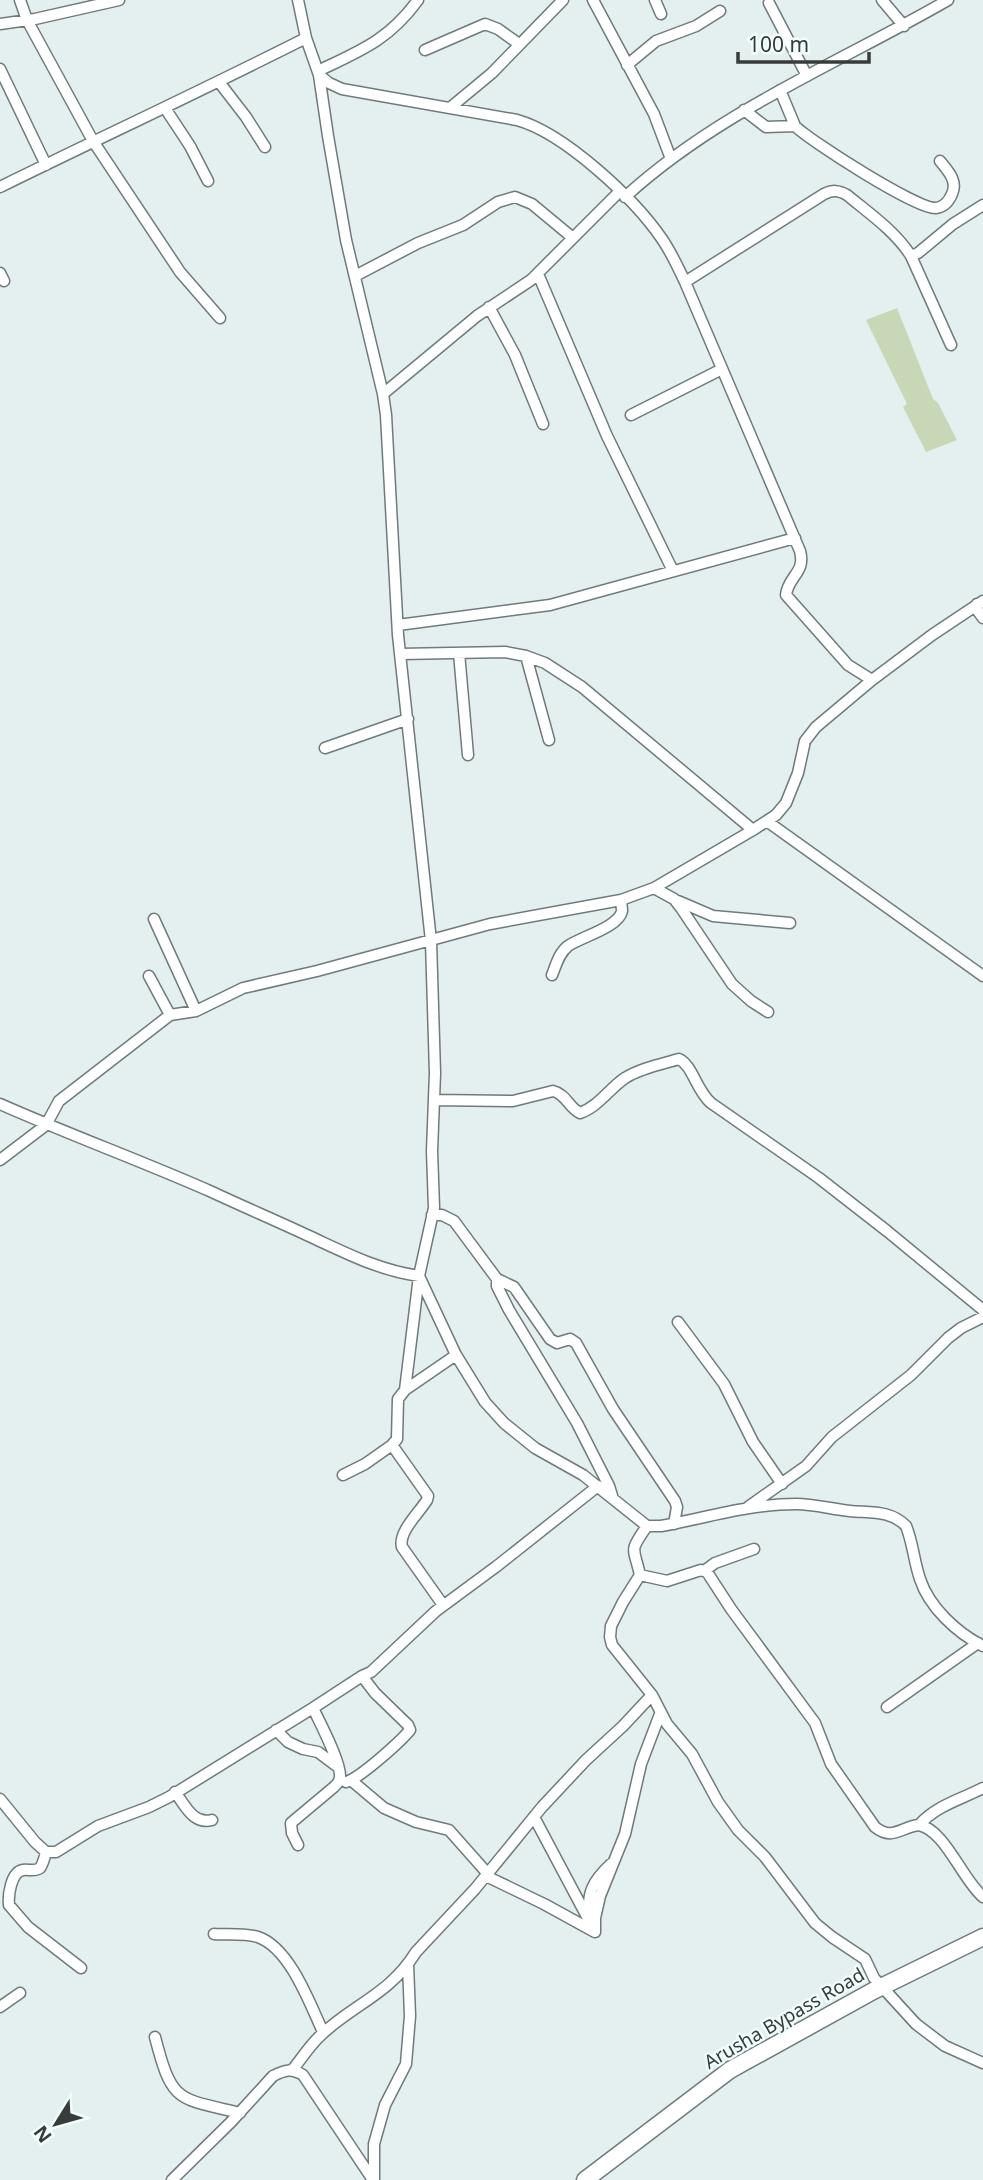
<svg xmlns="http://www.w3.org/2000/svg" width="983" height="2180" font-family="'Noto Sans',sans-serif">
  <style>
    .green { fill: #c8d8b7 }
    .lines { fill: none; stroke-linecap: round; stroke-linejoin: round }
    .street-casing { stroke: #707a7a; stroke-width: 13 }
    .primary-casing { stroke: #707a7a; stroke-width: 19 }
    .street { stroke: #fff; stroke-width: 10 }
    .primary { stroke: #fff; stroke-width: 16 }
    .labels { text-anchor: middle; dominant-baseline: central; stroke-width: 5; stroke-linejoin: round; paint-order: stroke }
    .street-label { font-size: 19px; fill: #373c3b; stroke: #f1fdfd }
  </style>
  <rect width="100%" height="100%" fill="#e4efef"/>
  <!-- green -->
  <path class="green" d="M897,308l36,91 5,4 19,37 -31,12 -23,-45 4,-3 -41,-84z"/>
  <g class="lines">
    <defs>
      <path id="street" d="M20,0l7,20 66,121 87,131 40,46
        M298,0l8,38 13,37 9,61 18,104 37,154 3,21 12,220 33,306 4,132 -3,78 2,57 -15,68 37,79 29,47 19,21 31,25 48,27 64,51h14c44,-8 89,-22 135,-22 18,0 35,5 54,7 20,2 41,-1 56,15 7,17 8,36 14,53 9,28 37,54 63,67
        M593,0l61,114 17,45
        M655,0l6,14
        M882,0l22,26
        M769,3l38,73
        M0,24l35,-5 84,-19
        M425,50l60,-26 13,5 21,15
        M627,65l29,-24 40,-15 24,-15
        M0,69l46,96
        M318,71c42,-20 71,-31 100,-71
        M319,75l10,8 13,6 175,31c47,13 117,78 145,119 9,13 16,28 23,43l115,269c6,22 -12,25 -14,44l62,70 24,15
        M219,82l27,35 19,30
        M780,90l15,36
        M451,107l41,-34 71,-73
        M165,108l25,38 18,35
        M744,110l22,17 29,-1c15,15 123,84 141,82 8,-1 13,-7 16,-14 6,-13 -4,-23 -12,-33
        M0,187c102,-50 205,-98 306,-149
        M625,197c94,-86 214,-134 323,-197
        M911,256l7,-3 35,-29 30,-19
        M0,273l4,8
        M538,274l69,162 66,135
        M355,276l63,-33 45,-18 35,-23 17,-5 17,7 41,34
        M685,282l139,-88c9,-4 14,-4 23,1 23,19 48,36 64,61l40,89
        M489,307l26,48 28,69
        M383,394l94,-78 54,-36 89,-89
        M631,415l91,-46
        M977,604l1,7 5,7
        M398,625l152,-20 245,-67
        M459,653l9,102
        M400,654l105,-2 21,4 19,7 37,24 171,143
        M526,656l23,84
        M325,748l83,-29
        M768,822l215,154
        M654,888l20,11 7,9 51,76 19,17 17,11
        M678,901l35,15 77,7
        M154,919l42,92
        M552,975c4,-10 7,-22 16,-29 13,-9 51,-19 54,-35 0,-4 -1,-8 -1,-11
        M149,976l21,39
        M434,1100l79,1 40,-10c13,3 16,17 27,22 18,-6 30,-25 45,-35 16,-10 37,-14 54,-19 14,7 17,31 32,44l108,75 68,53 96,79
        M0,1104c70,31 142,57 212,88 32,15 65,29 97,44 37,17 69,34 110,40l-14,114
        M0,1160l46,-35 13,-24 111,-86 26,-4 47,-23 74,-17 173,-47 131,-24 33,-12 99,-58 23,-15 10,-12 12,-30 7,-32 11,-14 56,-47 60,-45 51,-34
        M432,1215h10l12,6 43,58 17,8 36,52 7,4 13,-4 6,4 37,66 62,92 2,6 -3,17
        M497,1279v7l12,24 68,113 32,63 4,13
        M678,1322l46,62 29,58 29,42
        M392,1445l36,51 -1,4c-8,13 -29,32 -25,47l41,58
        M343,1475l22,-11 27,-19 5,-6 1,-40 7,-9 51,-35
        M748,1507l58,-41 26,-29 79,-62 37,-37 13,-10 22,-11
        M647,1526c-19,27 -13,21 -7,49l-17,27 -12,24 -1,11 2,8 40,50 15,29 25,30 26,48 20,28 27,27 50,66 17,14 33,22 9,19 42,46 29,22 38,17
        M704,1571l11,-8 39,-14
        M640,1575l27,6 34,-11 6,2 24,37 84,114 16,41 44,63c17,14 26,0 44,-2 26,5 43,54 64,72
        M887,1707l91,-64
        M276,1730l12,12 15,7 15,3 20,15
        M352,1781l32,27 32,14 33,8 39,44
        M346,1782c14,-4 54,-40 64,-52l-2,-5 -33,-32 -13,-17
        M175,1792c10,13 18,33 37,28
        M0,1799l35,43 11,10h10l42,-26 51,-19 20,-10 144,-89 49,-32 9,-4 65,-61 61,-45 101,-80
        M534,1817l59,111
        M919,1825c18,-20 41,-25 64,-37
        M298,1845l-6,-12 -1,-10 43,-36c4,-4 5,-5 6,-10 1,-15 -20,-54 -27,-69
        M46,1852c-1,4 -3,12 -6,16 -5,4 -11,1 -17,2 -12,2 -15,25 -14,35l19,22 53,41
        M486,1876l58,28 51,28
        M590,1918c-4,-25 3,-37 21,-54
        M595,1932v-14l5,-22 25,-62 16,-70 19,-50
        M214,1934c14,1 30,-1 44,3 32,11 52,67 65,95
        M0,2007l20,-14
        M155,2037c17,66 22,61 85,76
        M293,2069c9,-11 17,-24 28,-34 34,-32 68,-40 95,-83l59,-63 67,-82 44,-47 37,-34 29,-31
        M172,2180l59,-58 42,-46c12,-6 18,-8 30,-1l70,105
        M374,2180v-36l11,-39 21,-41 4,-48 -2,-52"/>
      <path id="primary" d="M585,2180l145,-110 143,-79 110,-54"/>
    </defs>
    <!-- street casing -->
    <use href="#street" class="street-casing"/>
    <!-- primary casing -->
    <use href="#primary" class="primary-casing"/>
    <!-- street -->
    <use href="#street" class="street"/>
    <!-- primary -->
    <use href="#primary" class="primary"/>
  </g>
  <g class="labels">
    <!-- street labels -->
    <g class="street-label">
      <text transform="translate(784 2018) rotate(-30)">Arusha Bypass Road</text>
    </g>
  </g>
  <!-- north arrow -->
  <g transform="translate(56 2124) rotate(233)" stroke="#f1fdfd" stroke-width="5" paint-order="stroke">
  <path d="M0-5L12 26L0 18L-12 26Z" fill="#373c3b"/>
  <text y="-10" font-size="19" font-weight="bold" text-anchor="middle" fill="#373c3b">N</text>
  </g>
  <!-- scale -->
  <path d="M738 52v10h131v-10" fill="none" stroke="#373c3b" stroke-width="3.5"/>
  <text x="748" y="52" font-size="21" fill="#373c3b" stroke="#f1fdfd" stroke-width="5" paint-order="stroke">100 m</text>
</svg>
